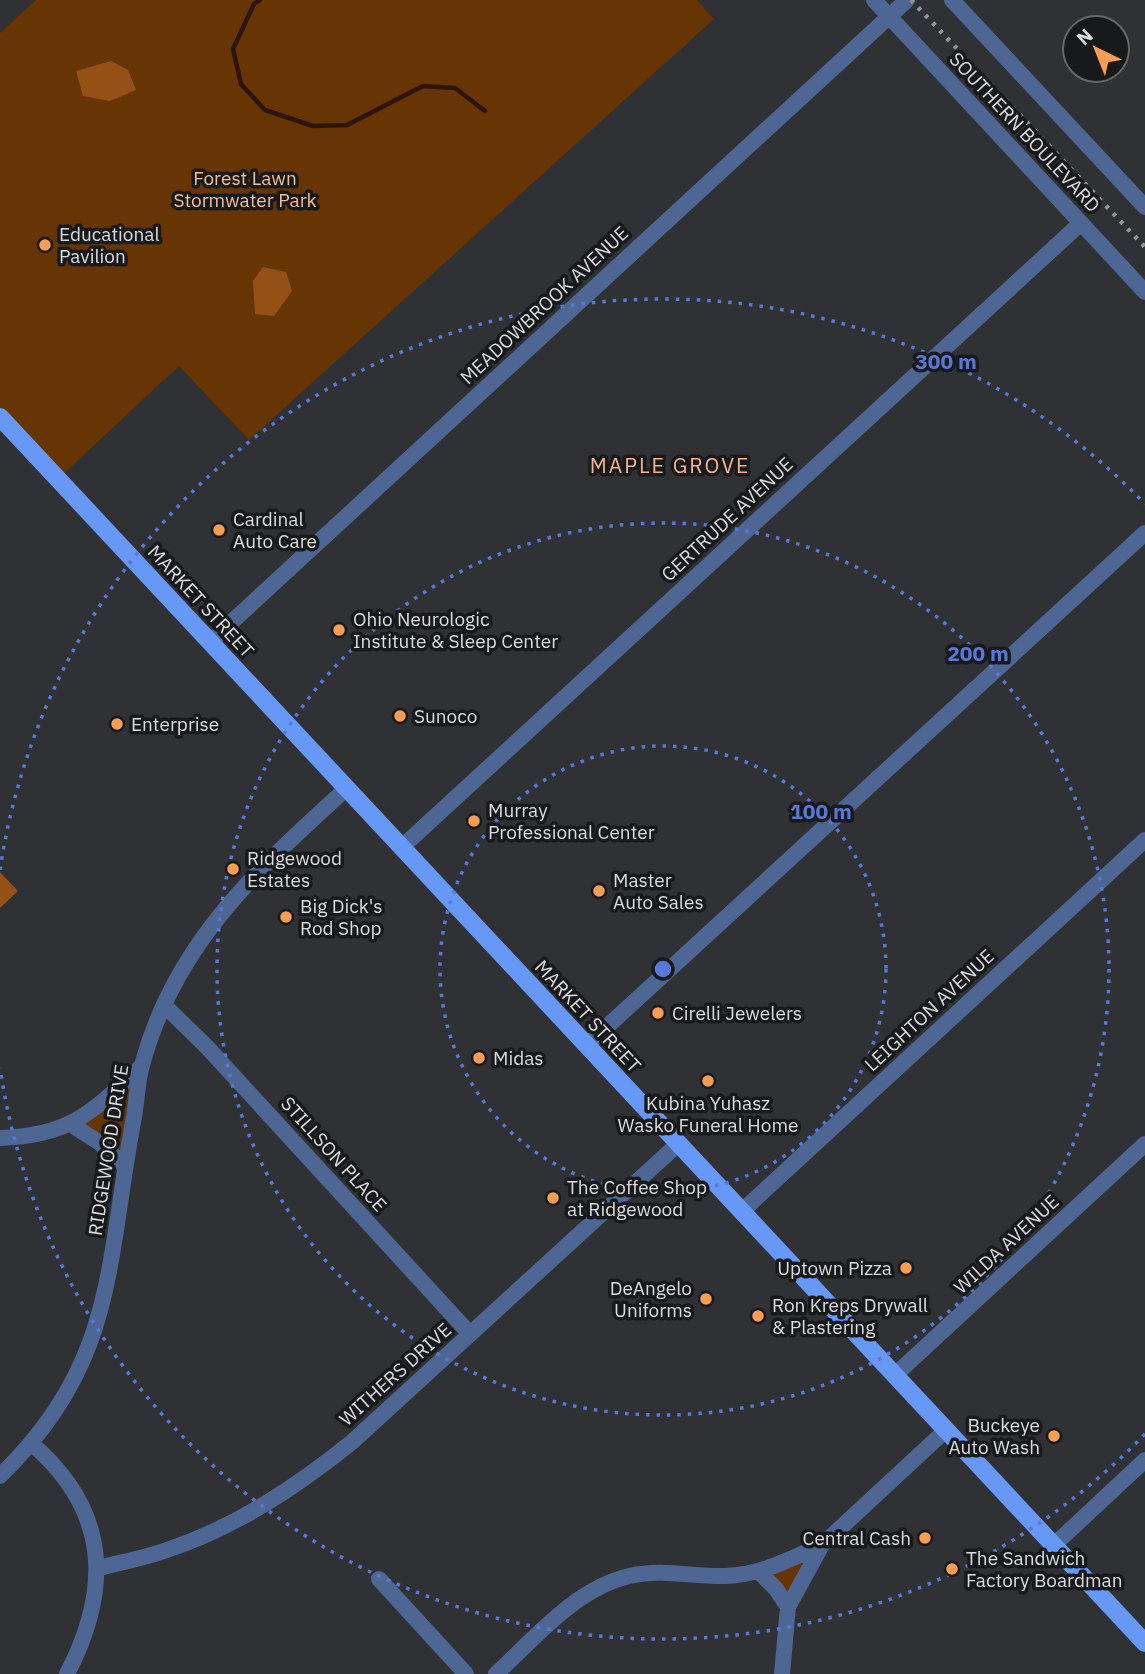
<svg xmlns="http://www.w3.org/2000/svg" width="1145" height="1674" font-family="'IBM Plex Sans',sans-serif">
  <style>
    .green { fill: #673403 }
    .forest { fill: #955115 }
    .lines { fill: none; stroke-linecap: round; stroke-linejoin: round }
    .stream { stroke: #2c1505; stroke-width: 4.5 }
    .minor { stroke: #4d6693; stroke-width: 16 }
    .major { stroke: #6798f5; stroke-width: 18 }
    .rail { stroke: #949699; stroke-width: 4.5; stroke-dasharray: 3.5 7; stroke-linecap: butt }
    .ring { fill: none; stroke: #5679da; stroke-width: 3.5; stroke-dasharray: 3.5 7 }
    .poi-dot { fill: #fc9d54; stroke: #18191b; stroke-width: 2.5 }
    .labels { text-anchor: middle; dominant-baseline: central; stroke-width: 7; stroke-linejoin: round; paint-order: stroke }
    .street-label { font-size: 19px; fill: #dbdcdf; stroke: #18191b }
    .park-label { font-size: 19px; fill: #f6bc93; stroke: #18191b }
    .poi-label { font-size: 19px; fill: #dbdcdf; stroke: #18191b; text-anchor: start }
    .neighbourhood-label { font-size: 21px; letter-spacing: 2px; fill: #f8b586; stroke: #18191b }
    .centre { fill: #5679da; stroke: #18191b; stroke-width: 3.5 }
    .ring-label { font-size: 21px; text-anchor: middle; font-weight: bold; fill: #5679da; stroke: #18191b; stroke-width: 7; stroke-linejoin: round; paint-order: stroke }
  </style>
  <rect width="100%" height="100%" fill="#2f3135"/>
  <!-- green -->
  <path class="green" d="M36,0h661l17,19 -465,421 -70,-74 -121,113 -58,-62v-384z
    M142,1066l-17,100 -53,-41z
    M822,1545l-34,62 -29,-35z"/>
  <!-- forest -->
  <path class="forest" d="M111,61l17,9 8,20 -26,11 -27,-5 -7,-25z
    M263,267l23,5 6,19 -18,25 -19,-2 -2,-33z
    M0,872l18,19 -18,17z"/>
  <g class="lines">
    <!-- stream -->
    <path class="stream" d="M260,0l-6,4 -21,45 8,35 24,26 48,16 34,-1 76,-39 32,2 30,23"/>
    <!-- minor -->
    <path class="minor" d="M874,0l271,292
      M952,0l193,207
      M210,642l697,-642
      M402,847l679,-624
      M164,1005l43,42 263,287
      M587,1045l558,-512
      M72,1125l28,18 25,23
      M0,1138c71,-2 92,-26 142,-72
      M741,1212l404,-372
      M895,1375l250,-231
      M31,1443c78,67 81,144 36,231
      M0,1476c117,-113 106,-212 134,-359 3,-17 3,-35 8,-52 33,-122 115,-195 205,-277
      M1054,1545l91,-85
      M99,1568c22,-6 46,-10 68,-18 69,-23 129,-63 185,-108l326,-298
      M759,1572l17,17 12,18
      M379,1579l87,95
      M496,1674c39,-36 79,-85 133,-98 34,-8 63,1 96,0 36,-1 65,-17 97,-31
      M782,1674l6,-67 34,-62 124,-115"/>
    <!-- major -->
    <path class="major" d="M0,417l1145,1226"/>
    <!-- rail -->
    <path class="rail" d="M911,0l234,247"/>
  </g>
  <!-- distance rings -->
  <g class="ring">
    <circle cx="663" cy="969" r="223"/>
    <circle cx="663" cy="969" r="446"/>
    <path d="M1145 1434A670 670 0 0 1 0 1068M0 870A670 670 0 0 1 1145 504"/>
  </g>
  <!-- markers -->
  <g class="poi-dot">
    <circle cx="45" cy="245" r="7"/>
    <circle cx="219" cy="530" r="7"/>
    <circle cx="339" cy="630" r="7"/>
    <circle cx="400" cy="716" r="7"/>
    <circle cx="117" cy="724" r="7"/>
    <circle cx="474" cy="821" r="7"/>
    <circle cx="233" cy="869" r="7"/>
    <circle cx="599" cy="891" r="7"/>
    <circle cx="286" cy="917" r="7"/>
    <circle cx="658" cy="1013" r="7"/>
    <circle cx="479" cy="1058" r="7"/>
    <circle cx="708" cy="1081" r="7"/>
    <circle cx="553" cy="1198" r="7"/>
    <circle cx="906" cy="1268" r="7"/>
    <circle cx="706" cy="1299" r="7"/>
    <circle cx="758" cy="1316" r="7"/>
    <circle cx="1054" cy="1436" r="7"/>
    <circle cx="925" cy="1538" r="7"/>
    <circle cx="952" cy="1569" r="7"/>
  </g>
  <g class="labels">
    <!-- street labels -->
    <g class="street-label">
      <text transform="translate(1025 132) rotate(47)">SOUTHERN BOULEVARD</text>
      <text transform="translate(544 305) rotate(-43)">MEADOWBROOK AVENUE</text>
      <text transform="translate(727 519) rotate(-43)">GERTRUDE AVENUE</text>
      <text transform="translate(201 601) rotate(47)">MARKET STREET</text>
      <text transform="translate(929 1010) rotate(-43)">LEIGHTON AVENUE</text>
      <text transform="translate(588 1016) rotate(47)">MARKET STREET</text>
      <text transform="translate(108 1150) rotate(-81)">RIDGEWOOD DRIVE</text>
      <text transform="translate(334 1154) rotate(48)">STILLSON PLACE</text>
      <text transform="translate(1006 1244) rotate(-43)">WILDA AVENUE</text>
      <text transform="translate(395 1374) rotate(-42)">WITHERS DRIVE</text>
    </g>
    <!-- park labels -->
    <g class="park-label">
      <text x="245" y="178">Forest Lawn<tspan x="245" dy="22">Stormwater Park</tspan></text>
    </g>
    <!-- poi labels -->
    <g class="poi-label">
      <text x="59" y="234">Educational<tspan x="59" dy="22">Pavilion</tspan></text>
      <text x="233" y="519">Cardinal<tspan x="233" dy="22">Auto Care</tspan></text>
      <text x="353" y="619">Ohio Neurologic<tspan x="353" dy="22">Institute &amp; Sleep Center</tspan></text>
      <text x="414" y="716">Sunoco</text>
      <text x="131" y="724">Enterprise</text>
      <text x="488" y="810">Murray<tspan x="488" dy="22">Professional Center</tspan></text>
      <text x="247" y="858">Ridgewood<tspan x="247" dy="22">Estates</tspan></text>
      <text x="613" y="880">Master<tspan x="613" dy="22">Auto Sales</tspan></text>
      <text x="300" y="906">Big Dick's<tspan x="300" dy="22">Rod Shop</tspan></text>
      <text x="672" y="1013">Cirelli Jewelers</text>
      <text x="493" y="1058">Midas</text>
      <text x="708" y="1103" text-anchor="middle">Kubina Yuhasz<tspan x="708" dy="22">Wasko Funeral Home</tspan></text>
      <text x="567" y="1187">The Coffee Shop<tspan x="567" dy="22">at Ridgewood</tspan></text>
      <text x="892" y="1268" text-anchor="end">Uptown Pizza</text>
      <text x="692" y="1288" text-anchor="end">DeAngelo<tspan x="692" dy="22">Uniforms</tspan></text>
      <text x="772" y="1305">Ron Kreps Drywall<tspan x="772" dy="22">&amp; Plastering</tspan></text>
      <text x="1040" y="1425" text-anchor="end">Buckeye<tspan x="1040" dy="22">Auto Wash</tspan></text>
      <text x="911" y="1538" text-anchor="end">Central Cash</text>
      <text x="966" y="1558">The Sandwich<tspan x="966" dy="22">Factory Boardman</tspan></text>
    </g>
    <!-- neighbourhood labels -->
    <g class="neighbourhood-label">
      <text x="670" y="465">MAPLE GROVE</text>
    </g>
  </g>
  <circle cx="663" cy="969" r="10" class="centre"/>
  <g class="ring-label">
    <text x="946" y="369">300 m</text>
    <text x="978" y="661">200 m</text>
    <text x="821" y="819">100 m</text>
  </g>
  <!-- north arrow -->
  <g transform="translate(1096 49) rotate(317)"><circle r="33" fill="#18191b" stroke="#666769" stroke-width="2"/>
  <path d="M0-5L12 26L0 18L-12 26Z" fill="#fc9d54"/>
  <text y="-10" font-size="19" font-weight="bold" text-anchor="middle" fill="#dbdcdf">N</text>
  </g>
</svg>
